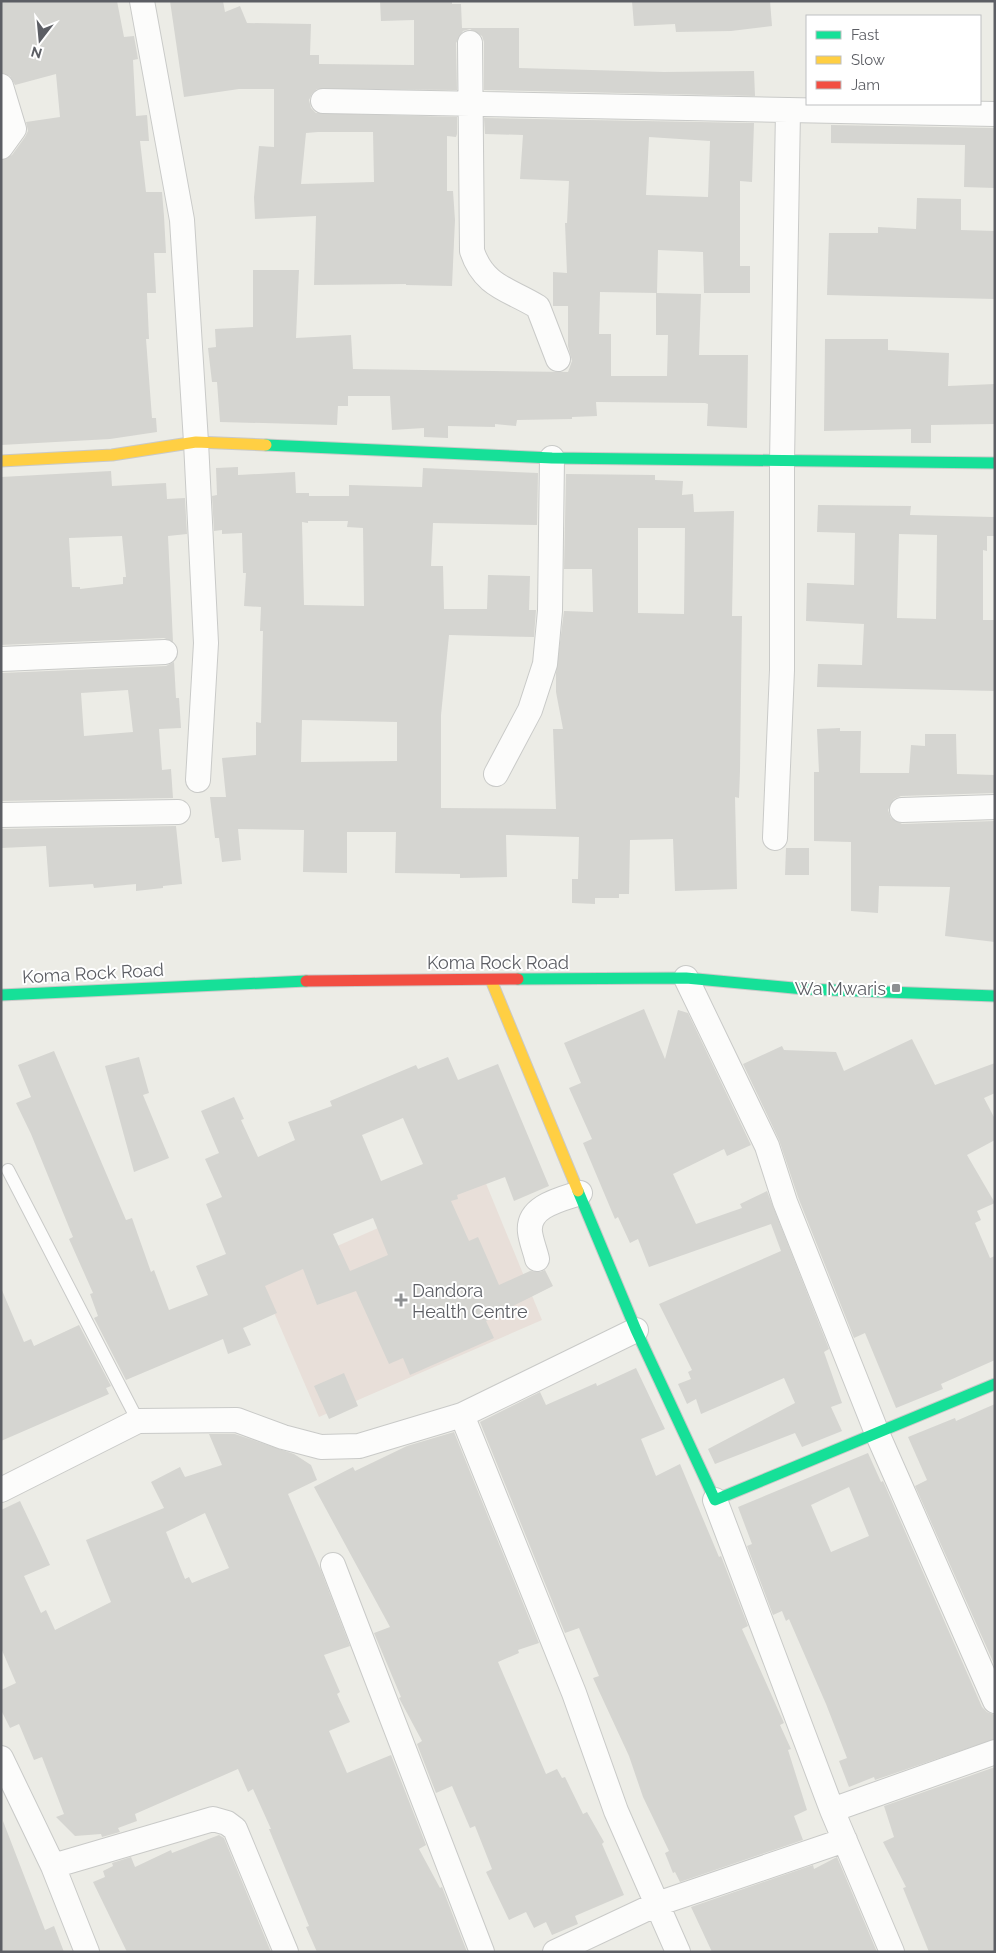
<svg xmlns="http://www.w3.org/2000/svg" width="996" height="1953" font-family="Raleway,sans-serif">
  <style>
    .medical { fill: #e8dfd9 }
    .building { fill: #d5d5d1; fill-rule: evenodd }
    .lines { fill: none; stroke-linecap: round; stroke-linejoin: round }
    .lane-casing { stroke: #c9cac8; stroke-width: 14 }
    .street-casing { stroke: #c9cac8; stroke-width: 26 }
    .fast-casing { stroke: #c9c9c8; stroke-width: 13 }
    .slow-casing { stroke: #c9c9c8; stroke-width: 13 }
    .jam-casing { stroke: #c9c9c8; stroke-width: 13 }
    .lane { stroke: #fcfcfb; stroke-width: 12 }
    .street { stroke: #fcfcfb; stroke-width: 24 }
    .fast { stroke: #16e098; stroke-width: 11 }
    .slow { stroke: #ffcf43; stroke-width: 11 }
    .jam { stroke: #f24e42; stroke-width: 11 }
    .poi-dot { fill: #8e9092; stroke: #fff; stroke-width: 2 }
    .labels { text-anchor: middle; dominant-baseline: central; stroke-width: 4; stroke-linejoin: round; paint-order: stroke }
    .street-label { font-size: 18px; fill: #5c5e64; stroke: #fff }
    .poi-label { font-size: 18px; fill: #5c5e64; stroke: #fff; text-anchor: end }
  </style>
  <rect width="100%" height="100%" fill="#ecece6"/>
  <!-- medical -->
  <path class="medical" d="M485,1181l57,139 -223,97 -59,-137z"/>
  <!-- building -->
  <path class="building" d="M1,1h116l7,36 10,-1 4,23 -5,1 3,56 11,-1 2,26h-9l6,51h16l2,24 2,37h-12l2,40h-9l2,46h-3l6,79h4l1,14 -47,7 -109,6v-285l11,-5 13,-18 3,-6 -2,-9 34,-5 -4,-43 -41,11 -5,-9 -9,-3z
    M170,1h53l2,11 15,-6 7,17 64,1 -1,31h9v9l95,1v-45l-33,1 -1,-20h72v3h9l1,24h57v40l145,4 90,-1 1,25 -271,-6v-48l-2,-6 -12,-7 -7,2 -7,12 1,47 -140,-1 -5,5 -3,6 2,8 5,5 141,4v17l-1,3 -9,-1v55h6l2,29 -3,66 -46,-1v-1l-92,1 2,-69 -61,3 -1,-22 5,-51 15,1v-58h-35l-55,8zM318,132h55l1,50 -73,2 5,-51z
    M632,1h138l2,25 -41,5 -55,1 -1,-8 -41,2z
    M484,118l270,5 -2,59 -12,-1v85h10v27h-46l-1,-41 -45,-2 -1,43 -57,-1 -1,42h12v42h56l1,-41h-12v-42l45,1 -2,61h49l-1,73 -40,-2 1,-22 -3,-1 -109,-1 1,14 -25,1v2l-55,1 -1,6 -21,-2v3l-47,-1v12l-24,-1v-9l-32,2 -2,-34h-42v10h-10l-1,19 -117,-3 -3,-40h-5l-4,-34 8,-1 -1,-18 38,-2v-57h46l-3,68 55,-3 2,34 215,3 4,-11 -4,-15v-40h-15v-34l14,1 -2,-50h2l2,-42 -49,-2 3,-44 -38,-1zM649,137l61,4 -2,56 -62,-2z
    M831,125l164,3v60l-31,-1 1,-42 -134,-2z
    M917,198l44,1v31l34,1v68l-168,-4 2,-62h49v-6l38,2z
    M825,339h63v11l61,3 -1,33 47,-2v40l-64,1v18h-20v-14l-87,2z
    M238,467v8l57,-3 1,21h13v3h40v-11l73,2 1,-19 115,5 -1,52 -104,-2 -2,43h12l1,43h43l1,-34 42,1 -1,34h7l-2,27 -85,-2 -8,80v93l115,1 -3,-80h10l-7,-37v-19l8,-62 29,1 -1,-43h-28l2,-95 89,1v5l28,1 -1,14 11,-1 1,18 40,-1 -2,105h10l-2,155 -1,27 -4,-1 2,92 -62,2 -2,-52 -43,1 -1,54h-10v4h-24v6l-23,-1v-24h6l1,-42 -73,-2 1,42 -47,1v-4l-65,-1 1,-41h-49v41l-44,-1 1,-42 -66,-1 3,31 -19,2 -3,-24h-4l-5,-41h16l-4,-39 34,-3v-33l5,1 2,-92h-3l1,-24 -17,-1 2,-33h-3l-1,-40 -20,1v-4l-8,1 -2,-35 5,-1 -1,-27zM308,521h40l-1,6 16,1 1,78 -60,-1 -2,-83 6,1zM638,528h47l-1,86 -46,-1zM302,720l95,2v39l-96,1z
    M111,471l1,15 54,-3 1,16 18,-1 2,36 -19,2 5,106 -9,-4 -163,7v-168zM122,536l4,41h-3v7l-43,5v-2h-8l-3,-49z
    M818,505l93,1 -1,9 84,2v19h-7v15l-4,-1v70h12v71l-178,-4 1,-23 44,1 2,-41 -58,-3 1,-38 47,2 1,-52 -38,-1zM899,534l38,1 -1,84 -39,-1z
    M174,662l2,36h3l2,30 -22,1 3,41 9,-1 2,29 -172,3v-128l165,-7zM128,690l5,42 -49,4 -3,-43z
    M840,728v3h21l-1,42h49l2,-28 14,1v-12h31l1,40 38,1v18l-94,3 -7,3 -6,11 3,8 11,6 93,-3v121l-50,-6 5,-49 -71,-1 -1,27 -27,-2v-69l-37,-1v-69h5l-2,-43z
    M176,826l6,58 -19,2v2l-27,3v-7l-42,4 -1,-4 -44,3 -3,-41 -45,2v-19z
    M786,848h23v27h-24z
    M644,1009l21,50 13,-49 10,3 63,132 -24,11 -3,-7 -51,25 23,50 46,-16 -2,-4 27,-13 62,158 -5,3 18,51 -11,4 11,24 -40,16 -7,-14 -80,31 -7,-15 87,-46 -11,-25 -83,36 -5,-15 -9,5 -9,-20 13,-5 -3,-7 4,-2 -33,-66 122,-53 -10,-27 -122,43 -11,-28 -8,4 -12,-26 -3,2 -32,-76 9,-4 -23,-51 12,-5 -17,-40z
    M912,1039l23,46 60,-22v30l-11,5 11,21v21l-28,15 28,48 -18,8 4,9 -6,3 15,35 5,-2v104l-54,24 2,5 -47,19 -31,-75 -11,5 -56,-141 -19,-57 -36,-76 39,-18 2,4 52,2 8,19z
    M54,1051l72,169 6,-2 19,54 3,-2 15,40 39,-15 -12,-29 30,-12 -20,-50 16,-7 -17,-38 14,-6 -18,-42 33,-14 10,22 -3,1 17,37 37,-17 -7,-18 44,-16 -2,-5 86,-36 2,4 30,-12 10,23 40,-16 51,122 -35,15 -9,-24 -48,18 1,4 -7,2 18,40 9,-4 21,48 31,-14 10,1 5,-2 8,16 -44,22 1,2 -24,11 8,17 -84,37 -7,-17 -14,6 -33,-73 -39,14 -14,-36 -38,17 12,27 -34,15 8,17 -23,9 -5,-15 -97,41 -32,-62 4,-2 -8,-22 3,-1 -24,-54 4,-2 -42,-103 -15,-31 15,-6 -13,-32zM403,1118l20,46 -42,17 -19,-46zM373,1218l15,37 -38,16 -17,-37z
    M139,1057l10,36 -6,2 26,63 -35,14 -29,-106z
    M1,1288l23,54 7,-3 3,7 45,-21 32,61 -5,2 3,6 -108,47z
    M636,1368l29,61 -24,10 15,37 24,-12 39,93 2,-1 27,70 -6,3 42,94 -4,2 11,24 -3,1 19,60 -13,6 9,24 -123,42 -5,-10 -2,1 -8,-20 4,-2 -26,-54 -14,-41 -36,-78 6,-2 -20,-48 -14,5 -85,-211 60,-30 6,13 50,-22 1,3z
    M344,1373l14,33 -29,13 -15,-33z
    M995,1404v262l-80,-180 12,-6 -19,-43 47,-19 1,3z
    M454,1432l85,211 -21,7 1,3 -21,9 48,112 11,-5 5,9 3,-1 18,37 4,-2 17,30 -2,2 22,51 -49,21 3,8 -26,11 -6,-13 -12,6 -8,-16 -17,8 -23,-48 6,-3 -17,-43 -5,2 -18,-42 -16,7 -19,-49 5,-3 -23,-43 2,-1 -27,-64 16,-6 -76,-140 39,-20 2,4 52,-25z
    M209,1434h26l59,20 17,11 6,15 -29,14 32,74 30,78 -26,9 16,37 -3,2 13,28 -21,9 18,42 44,-18 35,90 -7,4 21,39 2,-1 25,65h-150l-11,-25 3,-1 -40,-97h2l-18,-40 -5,3 -10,-23 -103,45 2,7 -19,7 2,4 -18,5 -1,-3 -26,2 -19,-19 8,-3 -22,-57 -8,3 -15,-36 -9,4 -9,-18v-20l15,-7 -15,-35v-138l19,-9 19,40 11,24 -26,11 17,37 5,-3 9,20 56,-28 -25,-62 78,-32 -13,-26 29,-15 5,10 37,-12zM205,1513l24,55 -37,15 -3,-6 -4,2 -19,-47z
    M868,1453l13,29 2,-1 99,226 5,5 8,3v24l-120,41 -1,-3 -25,10 -10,-26 8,-3 -21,-54 -37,-85 -3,2 -4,-10 -9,4 -26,-69 5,-2 -14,-37zM849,1487l20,49 -38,16 -20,-47z
    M995,1767v185h-66l-26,-64 3,-1 -23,-45 11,-5 -10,-31z
    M3,1821l42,109 9,-4 10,26h-63z
    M219,1835l5,3 47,114h-144l-34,-70 12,-5 -2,-6 10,-5 -1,-3 19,-6 4,10 36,-17 1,3z
    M837,1857l40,95h-165l-21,-45 122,-42 1,4z"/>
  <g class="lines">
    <defs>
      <path id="lane" d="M8,1170l130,251"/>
      <path id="street" d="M142,1l40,219 14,222 10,201 -8,137
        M470,43l2,208c12,36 37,38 66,56l20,52
        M1,86l13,43 -13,18
        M323,101l672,13
        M1,659l164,-7
        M496,774l34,-64 15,-46 5,-53 2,-153
        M902,810l93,-3
        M1,815l177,-3
        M775,838l7,-168v-208l6,-352
        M686,978l81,168 18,56 92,231 118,268
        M537,1259c-2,-9 -6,-18 -7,-27 -3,-26 32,-33 50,-39
        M462,1415l112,278 42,118 62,141
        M1,1490l137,-69 99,-1 46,17 38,10 38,-1 103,-31 174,-85
        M715,1500l117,310 60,142
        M333,1565l149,387
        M1,1758l52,108 34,86
        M832,1810l163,-58
        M53,1866l160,-47 14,4 8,6 51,123
        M555,1952l102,-48 188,-64"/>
      <path id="fast" d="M266,445l286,13 443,5
        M518,979l168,-1 118,11 191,7
        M1,995l305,-14
        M578,1191l58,139 79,170 280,-116"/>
      <path id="slow" d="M1,461l111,-6 84,-13 70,3
        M491,980l87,211"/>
      <path id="jam" d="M306,981l212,-2"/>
    </defs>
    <!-- lane casing -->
    <use href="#lane" class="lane-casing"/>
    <!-- street casing -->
    <use href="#street" class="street-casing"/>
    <!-- fast casing -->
    <use href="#fast" class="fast-casing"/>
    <!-- slow casing -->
    <use href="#slow" class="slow-casing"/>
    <!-- jam casing -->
    <use href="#jam" class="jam-casing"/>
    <!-- lane -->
    <use href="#lane" class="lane"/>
    <!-- street -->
    <use href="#street" class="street"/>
    <!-- fast -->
    <use href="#fast" class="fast"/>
    <!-- slow -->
    <use href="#slow" class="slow"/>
    <!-- jam -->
    <use href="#jam" class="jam"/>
  </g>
  <!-- markers -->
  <g class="poi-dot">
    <rect x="891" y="983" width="10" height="10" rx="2.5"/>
    <path d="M398.5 1292.5h5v5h5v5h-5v5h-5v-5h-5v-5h5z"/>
  </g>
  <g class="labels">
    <!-- street labels -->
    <g class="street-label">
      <text x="498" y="962">Koma Rock Road</text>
      <text transform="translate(93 973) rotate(-3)">Koma Rock Road</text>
    </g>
    <!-- poi labels -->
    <g class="poi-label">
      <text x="886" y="988">Wa Mwaris</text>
      <text x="412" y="1290" text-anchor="start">Dandora<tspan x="412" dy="21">Health Centre</tspan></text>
    </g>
  </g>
  <!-- border -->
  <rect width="996" height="1953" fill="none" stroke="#5c5e64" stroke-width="5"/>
  <!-- legend -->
  <rect x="806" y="15" width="175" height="90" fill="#ffffff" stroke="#bebfc1"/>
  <rect x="816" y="31" width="25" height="8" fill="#16e098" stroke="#bebfc1"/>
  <text x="851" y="40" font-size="15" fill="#5c5e64">Fast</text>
  <rect x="816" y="56" width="25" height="8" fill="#ffcf43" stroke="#bebfc1"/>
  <text x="851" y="65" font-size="15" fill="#5c5e64">Slow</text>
  <rect x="816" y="81" width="25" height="8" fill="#f24e42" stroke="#bebfc1"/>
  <text x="851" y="90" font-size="15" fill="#5c5e64">Jam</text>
  <!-- north arrow -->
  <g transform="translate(40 40) rotate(196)" stroke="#ffffff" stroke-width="4" paint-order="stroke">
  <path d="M0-4L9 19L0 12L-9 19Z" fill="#5c5e64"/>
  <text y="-8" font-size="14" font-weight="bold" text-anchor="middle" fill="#5c5e64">N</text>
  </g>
</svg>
